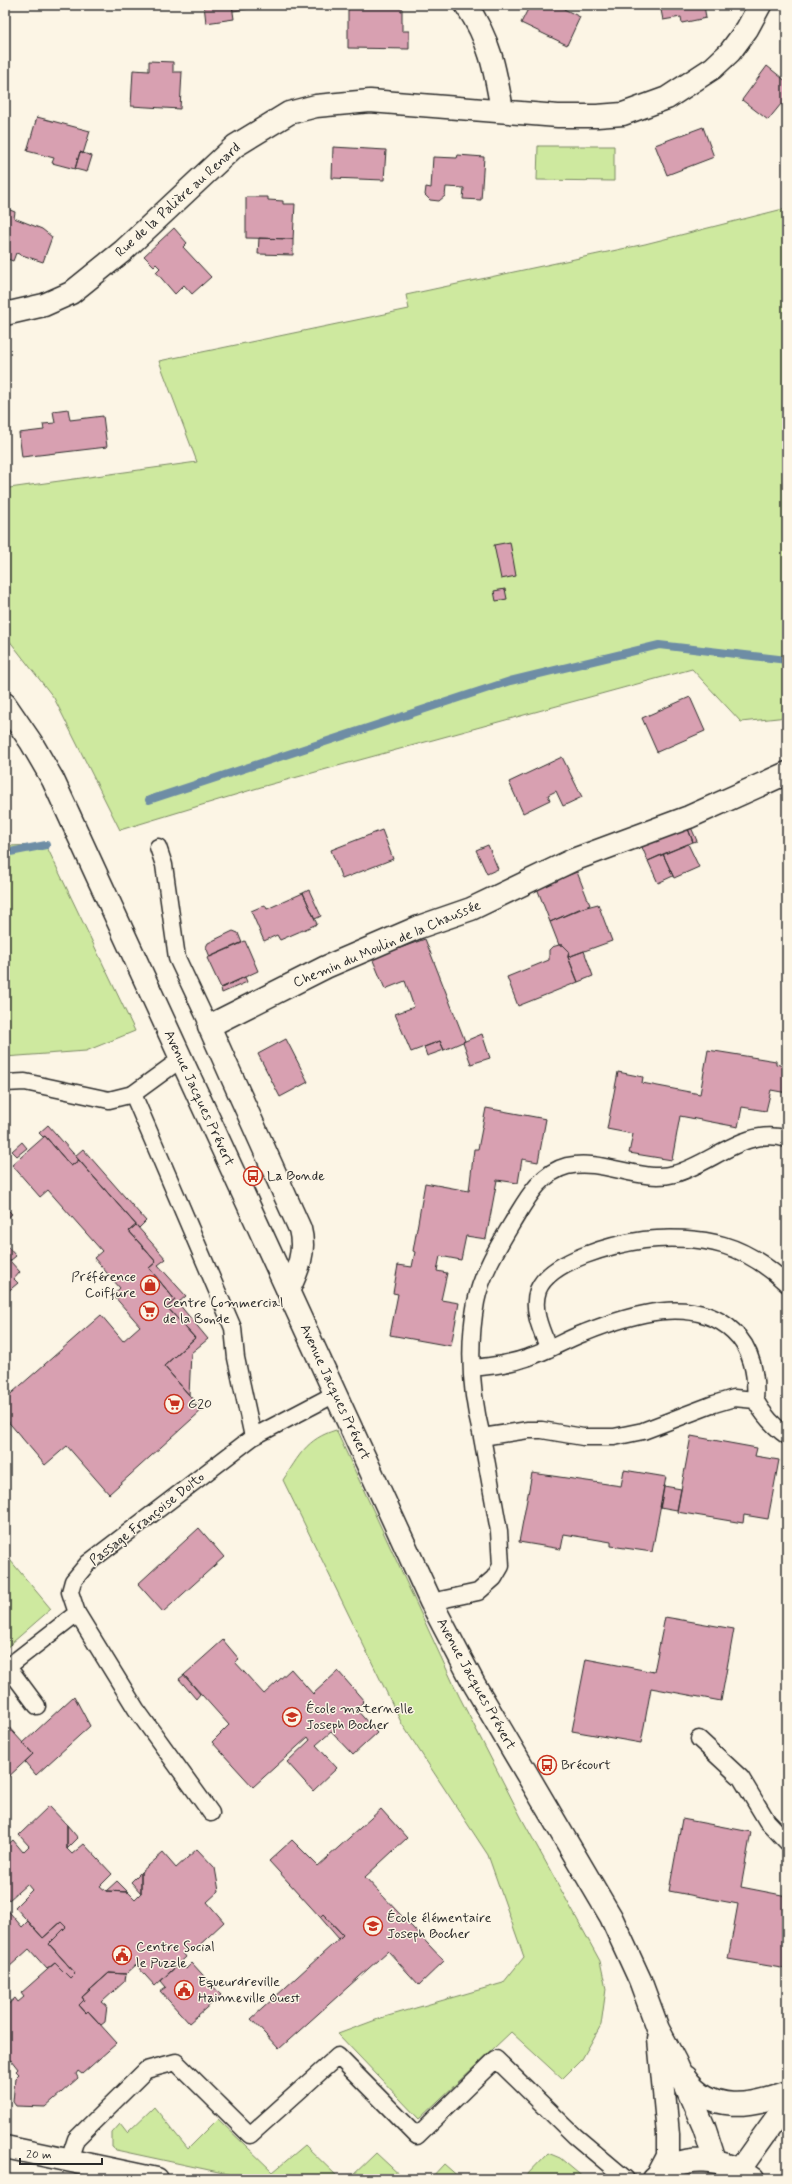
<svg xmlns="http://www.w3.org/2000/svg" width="792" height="2184" font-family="Mynerve,sans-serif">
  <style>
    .green { fill: #cee99f; stroke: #7c8a65 }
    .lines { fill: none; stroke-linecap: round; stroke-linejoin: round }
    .stream { stroke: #6e8da5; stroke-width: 8 }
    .building { fill: #d8a0b1; stroke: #2b2b2b }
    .lane-casing { stroke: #2b2b2b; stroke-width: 19 }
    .street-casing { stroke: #2b2b2b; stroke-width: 25 }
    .secondary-casing { stroke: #2b2b2b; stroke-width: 25 }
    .lane { stroke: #fcf5e5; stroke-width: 16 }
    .street { stroke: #fcf5e5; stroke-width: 22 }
    .secondary { stroke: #fcf5e5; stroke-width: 22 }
    .labels { text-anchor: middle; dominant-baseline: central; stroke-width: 3; stroke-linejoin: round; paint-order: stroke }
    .street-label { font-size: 14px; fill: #2b2b2b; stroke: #fcf5e5 }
    .poi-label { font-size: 14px; fill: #2b2b2b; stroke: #fcf5e5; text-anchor: start }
  </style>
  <rect width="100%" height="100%" fill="#fcf5e5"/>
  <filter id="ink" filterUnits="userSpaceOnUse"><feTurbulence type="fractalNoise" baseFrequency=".025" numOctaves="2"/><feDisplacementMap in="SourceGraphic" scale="8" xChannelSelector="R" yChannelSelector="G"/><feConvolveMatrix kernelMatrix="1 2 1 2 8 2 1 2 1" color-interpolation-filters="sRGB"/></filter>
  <g filter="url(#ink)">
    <!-- green -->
    <path class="green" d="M538,146h76v35l-77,-1z
      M787,208v509l-46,5 -49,-53 -431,118 -141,43 -66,-132 -49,-63v-142l4,-5 188,-26 -38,-101 250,-52 -3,-14 239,-51z
      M46,845l89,186 -49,20 -81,6v-211z
      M336,1430l123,266 62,121 79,144 6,28 -5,36 -19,34 -20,20 -51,-47 -92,87 -81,-85 43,-16 122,-35 21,-26 -36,-102 -86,-131 -119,-244c16,-24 23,-41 53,-50z
      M5,1554l46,55 -46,40z
      M154,2107l34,42 30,-30 55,53 32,-27 35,34h-89l-135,-29 -4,-3v-14l8,-9 7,9z
      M376,2153l28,26h-55z
      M548,2153l12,5 25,21h-62z
      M444,2164l17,15h-31z"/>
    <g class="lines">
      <!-- stream -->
      <path class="stream" d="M149,800l361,-119 149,-36 128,15
        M5,853l41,-8"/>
    </g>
    <!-- building -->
    <path class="building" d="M204,5h28l2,14 -28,4z
      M232,5h20v3l-19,3z
      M348,5h54v26h7v18l-61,-1z
      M530,5h35l-1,4 16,8 -13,28 -46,-22z
      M660,5h44l2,13 -24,5 -1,-6 -18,3z
      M149,61l24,1v10h9l-2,37 -49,-3 2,-36 16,1z
      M767,66l20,16v26l-6,-4 -13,16 -26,-20z
      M37,117l53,14 -7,23 -3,-2 -5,17 -23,-6 2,-5 -27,-7z
      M703,127l11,30 -47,18 -12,-30z
      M333,147l53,3 -2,30 -52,-2z
      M80,152l12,4 -5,16 -12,-3z
      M458,155l26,2 -3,43 -18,-1 1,-11 -18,-1 -1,9 -6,5 -9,-1 -5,-5 1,-8 5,1 2,-31 24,1z
      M246,197h22v3l15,1v3h12l-2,35 -47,-1z
      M5,208l10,4 -1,6 28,11 10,8 -9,25 -27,-9 -3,8 -8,-3z
      M174,228l13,15 -4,4 28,30 -19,17 -8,-9 -9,9 -19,-22 4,-4 -4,-4 -2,2 -10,-10z
      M259,238l34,1v16l-35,-1z
      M68,409l2,11 33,-4 4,31 -85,10 -3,-24 25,-3 -1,-6 12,-1 -2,-12z
      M510,542l6,34 -15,3 -7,-34z
      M505,589l2,10 -11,2 -2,-10z
      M690,697l15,34 -48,21 -15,-34z
      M562,757l20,40 -19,9 -7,-15 -8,4 2,5 -27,13 -14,-31z
      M690,825l7,16 -4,1 -6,-16z
      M687,826l6,16 -45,19 -7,-16z
      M382,830l11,29 -51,20 -11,-29z
      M688,844l11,23 -25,11 -11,-24z
      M488,845l10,24 -11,5 -11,-24z
      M663,854l10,22 -15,7 -10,-22z
      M577,872l13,33 -40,17 -13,-34z
      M309,890l12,26 -6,3 -12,-26z
      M303,893l14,31 -37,16 -3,-5 -13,6 -13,-30 14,-6 2,4z
      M598,904l14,37 -44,16 1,-6 -6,-6h-4l-9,-23 29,-13z
      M233,931l5,2 4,10 -32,14 -4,-10 2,-4z
      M425,939l40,102 -21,9 -4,-9 -29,11 -16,-38 19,-7 -9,-26 -20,8 -13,-31z
      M245,941l13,30 -37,17 -14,-30z
      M559,945h4l6,6 -1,6 10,25 -60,24 -11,-29 42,-17v-10l3,-3z
      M584,951l9,25 -15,6 -10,-25z
      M245,977l2,5 -25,11 -1,-5z
      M482,1034l8,24 -19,6 -8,-22z
      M286,1039l22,43 -28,15 -22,-43z
      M440,1041l4,9 -17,6 -3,-9z
      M708,1050l68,11v3l11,3v26l-16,-3 -5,21 -24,-4 -4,20 -58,-11 -8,44 -43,-7 4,-19 -26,-5 11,-57 25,5 -1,6 58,11z
      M486,1108l60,11 -8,43 -16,-3 -4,24 -21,-3 -11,59 -20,-3 -5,24 -21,-4 -3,15 10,2 -6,27 18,3 -8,43 -61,-11 8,-41 -5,-1 5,-28 14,2 3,-15 -2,-1 12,-68 44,8 5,-42h4z
      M48,1125l31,35 -8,6 -26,-30 -2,1 -4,-4z
      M45,1136l26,30 8,-6 57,65 -7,6 27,31 -7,6 26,32 -8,7 28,31 -31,28 38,44 -93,84 -42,-48 -22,19 -40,-47v-19l96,-84 22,26 17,-15 -27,-31 7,-7 -26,-30 8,-7 -54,-61 -8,7 -28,-32z
      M22,1142l5,6 -10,8 -5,-5z
      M83,1149l63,72 -7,7 -64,-72z
      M5,1207l7,7 -7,6z
      M136,1225l30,34 -8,6 28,31 -8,7 30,36 -17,14 -2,42 -25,-29 31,-28 -28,-31 8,-7 -26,-32 7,-6 -27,-31z
      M5,1244l11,12 -6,5 10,11 -6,7 4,4 -12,10z
      M691,1436l66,12 -2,8 24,4 -11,59 -24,-4 -1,8 -66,-11z
      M624,1470l42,7 -14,75 -41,-6v-4l-47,-8 -3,15 -42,-7 13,-69 89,13z
      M664,1486l17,3 -4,21 -17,-3z
      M199,1528l25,29 -61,55 -25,-28z
      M665,1617l69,12 -13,72 -70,-13 -10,55 -69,-12 14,-72 68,13z
      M223,1640l16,19 -4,3 29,32 27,-25 22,25 25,-23 26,30 -8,8 21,24 -24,22 -22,-23 -15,13 21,23 -24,23 -26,-29 23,-22 -2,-3 -55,50 -41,-45 17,-17 -45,-50z
      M184,1675l16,19 -4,5 -17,-20z
      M74,1696l16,30 -54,49 -11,-13 8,-8 -10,-11z
      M5,1723l28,31 -28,26z
      M49,1806l18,19v24l5,5 12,-10 28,30 -12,12 6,5 22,1 7,7 6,-6v-21l22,-19 13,15 21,-19 18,19 4,23 -12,11 17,20 -32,30 -4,-4 -5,5 3,4 -31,29 -19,-21 -10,9 -17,-1 -27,24 2,3 -5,5 7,8 2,-2 29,32 -35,31 -4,-3 -2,3 2,4 -33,29 -29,-1 -3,-4 2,-24 4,-4 -3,-3 2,-2 -7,-9 -3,2 -3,-3v-52l10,-9 3,4 6,-5 -3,-4 34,-30 15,15 5,-5 -26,-29 17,-17 -5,-5 -18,16 -28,-31 17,-17 -5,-6 -18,16 -4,-5v-48l8,-7 10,12 6,-6 -10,-11z
      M381,1809l26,29 -42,39 79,84 -25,24 -31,-34 -109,98 -28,-30 92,-84 -20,-21 -3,3 -51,-56 23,-21 26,26z
      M682,1819l69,13 -10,55 46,9v73l-59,-10 10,-55 -69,-13z
      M67,1825l11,13 -11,11z
      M141,1872v21l-10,-11z
      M117,1881l11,11 -22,-1z
      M5,1907l17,20 6,-6 15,17 18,-16 5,5 -17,17 26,29 -5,5 -15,-15 -8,6 -18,-20 -21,19 -1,-2 -2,2z
      M323,1914l20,21 -4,4 -19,-22z
      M180,1963l6,6 6,-6 29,32 -32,28 -29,-32 6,-4 -5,-6z
      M109,1973l17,1 -1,7 -23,21 5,4 -2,16 -4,3 -13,-14 -2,2 -7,-8 5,-5 -2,-3z"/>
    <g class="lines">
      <defs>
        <path id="lane" d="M158,847l6,18 13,93 32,68
          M5,1083l20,-1 84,18 24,-6 48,-35
          M133,1094l100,234 3,30 17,79
          M787,1139c-41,-13 -75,25 -113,35 -34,9 -71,-16 -107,-8 -24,6 -38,29 -50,49 -16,27 -35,56 -41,87 -8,44 -5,92 6,135l46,-7h14l41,7h31l29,-6 71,-27 20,-6 21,2c9,16 18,26 32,36
          M549,1349c-7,-17 -18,-39 -11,-59 12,-30 77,-46 106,-50 24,-3 56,-2 79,5 24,7 46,22 64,39
          M472,1368c20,-2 38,-4 57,-11 19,-6 36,-17 55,-24 45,-18 109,-39 149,-2 19,17 24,45 22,69
          M431,1602l47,-10 16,-14 7,-12 -2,-35 -17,-94
          M8,1667l29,39
          M5,1669l72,-56
          M699,1739l42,39 26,43 20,21
          M211,1813l-75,-104 -59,-96 -7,-21 3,-11 15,-18 165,-126 82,-43
          M69,2160l7,-21 70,-69 30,-8 74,73 88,-79 79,80 79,-77 79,77 51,43"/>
        <path id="street" d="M466,5c24,35 29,64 36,105
          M5,314l39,-9 27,-12 52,-42 112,-105 54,-33 27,-7 54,-5 188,15h39l26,-2 44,-16 46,-30 17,-16 17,-23 13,-24
          M288,1291c10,-21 18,-39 12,-62l-91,-203 117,-59 93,-40 52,-18 102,-49 116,-43 98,-44
          M5,2147l152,32
          M740,2169l47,-66"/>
        <path id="secondary" d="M5,704l26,38 22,38 378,822 43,82 137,233 29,63 18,49 17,32 29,66 11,34
          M685,2077c26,37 66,29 102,16
          M657,2177l11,-21v-22l-9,-95
          M654,2179c29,-27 70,-22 99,0"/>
      </defs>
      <!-- lane casing -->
      <use href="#lane" class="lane-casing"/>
      <!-- street casing -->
      <use href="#street" class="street-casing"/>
      <!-- secondary casing -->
      <use href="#secondary" class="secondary-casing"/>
      <!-- lane -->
      <use href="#lane" class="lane"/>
      <!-- street -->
      <use href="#street" class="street"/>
      <!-- secondary -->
      <use href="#secondary" class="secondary"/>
    </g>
  </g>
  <!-- icons -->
  <defs>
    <symbol id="bus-ring" viewBox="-11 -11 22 22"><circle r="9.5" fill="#fcf5e5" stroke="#c8321e" stroke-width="1.5"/><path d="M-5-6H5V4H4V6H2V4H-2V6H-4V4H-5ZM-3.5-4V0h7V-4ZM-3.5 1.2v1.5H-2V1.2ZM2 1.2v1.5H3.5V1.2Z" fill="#c8321e"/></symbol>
    <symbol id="shop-ring" viewBox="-11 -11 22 22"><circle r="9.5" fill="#fcf5e5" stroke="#c8321e" stroke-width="1.5"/><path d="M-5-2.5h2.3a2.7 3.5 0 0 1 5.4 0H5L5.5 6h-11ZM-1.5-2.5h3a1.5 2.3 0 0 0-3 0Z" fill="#c8321e"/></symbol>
    <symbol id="supermarket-ring" viewBox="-11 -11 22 22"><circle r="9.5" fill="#fcf5e5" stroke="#c8321e" stroke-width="1.5"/><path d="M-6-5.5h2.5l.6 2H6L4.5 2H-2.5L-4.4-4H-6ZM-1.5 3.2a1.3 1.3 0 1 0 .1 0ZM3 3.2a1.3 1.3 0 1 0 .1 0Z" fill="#c8321e"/></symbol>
    <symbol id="school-ring" viewBox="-11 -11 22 22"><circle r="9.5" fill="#fcf5e5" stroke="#c8321e" stroke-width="1.5"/><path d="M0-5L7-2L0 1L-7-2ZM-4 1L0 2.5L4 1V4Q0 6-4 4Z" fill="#c8321e"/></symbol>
    <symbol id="civic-ring" viewBox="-11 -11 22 22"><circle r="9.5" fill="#fcf5e5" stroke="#c8321e" stroke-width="1.5"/><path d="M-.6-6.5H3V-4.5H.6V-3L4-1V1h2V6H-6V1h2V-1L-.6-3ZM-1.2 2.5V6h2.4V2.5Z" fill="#c8321e"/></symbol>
  </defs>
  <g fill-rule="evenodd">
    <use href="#bus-ring" x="242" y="1165" width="22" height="22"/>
    <use href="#shop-ring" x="139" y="1274" width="22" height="22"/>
    <use href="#supermarket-ring" x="138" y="1300" width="22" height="22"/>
    <use href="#supermarket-ring" x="163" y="1393" width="22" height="22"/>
    <use href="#school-ring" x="281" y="1706" width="22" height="22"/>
    <use href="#bus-ring" x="536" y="1754" width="22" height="22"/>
    <use href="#school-ring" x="362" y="1915" width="22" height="22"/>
    <use href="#civic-ring" x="111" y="1944" width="22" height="22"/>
    <use href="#civic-ring" x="173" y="1979" width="22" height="22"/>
  </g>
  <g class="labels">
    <!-- street labels -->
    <g class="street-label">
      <text transform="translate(178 200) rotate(-42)">Rue de la Palière au Renard</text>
      <text transform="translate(387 944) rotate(-23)">Chemin du Moulin de la Chaussée</text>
      <text transform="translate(199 1098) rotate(65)">Avenue Jacques Prévert</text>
      <text transform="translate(335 1392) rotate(65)">Avenue Jacques Prévert</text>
      <text transform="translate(147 1519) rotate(-38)">Passage Françoise Dolto</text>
      <text transform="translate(476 1684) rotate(61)">Avenue Jacques Prévert</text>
    </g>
    <!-- poi labels -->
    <g class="poi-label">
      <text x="267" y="1176">La Bonde</text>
      <text x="136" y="1277" text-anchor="end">Préférence<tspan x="136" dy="16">Coiffure</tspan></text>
      <text x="163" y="1303">Centre Commercial<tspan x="163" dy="16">de la Bonde</tspan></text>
      <text x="188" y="1404">G20</text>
      <text x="306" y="1709">École maternelle<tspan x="306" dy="16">Joseph Bocher</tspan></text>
      <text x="561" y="1765">Brécourt</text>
      <text x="387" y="1918">École élémentaire<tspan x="387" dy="16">Joseph Bocher</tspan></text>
      <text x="136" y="1947">Centre Social<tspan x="136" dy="16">le Puzzle</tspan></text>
      <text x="198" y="1982">Equeurdreville<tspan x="198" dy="16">Hainneville Ouest</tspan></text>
    </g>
  </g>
  <!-- margin -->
  <rect width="792" height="2184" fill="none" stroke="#fcf5e5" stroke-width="20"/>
  <rect x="10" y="10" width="772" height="2164" fill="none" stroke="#2b2b2b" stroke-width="1.5" filter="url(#ink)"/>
  <!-- scale -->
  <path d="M20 2158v6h82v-6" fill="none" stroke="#2b2b2b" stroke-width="2"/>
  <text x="26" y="2158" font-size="12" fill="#2b2b2b" stroke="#fcf5e5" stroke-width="3" paint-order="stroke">20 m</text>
</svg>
